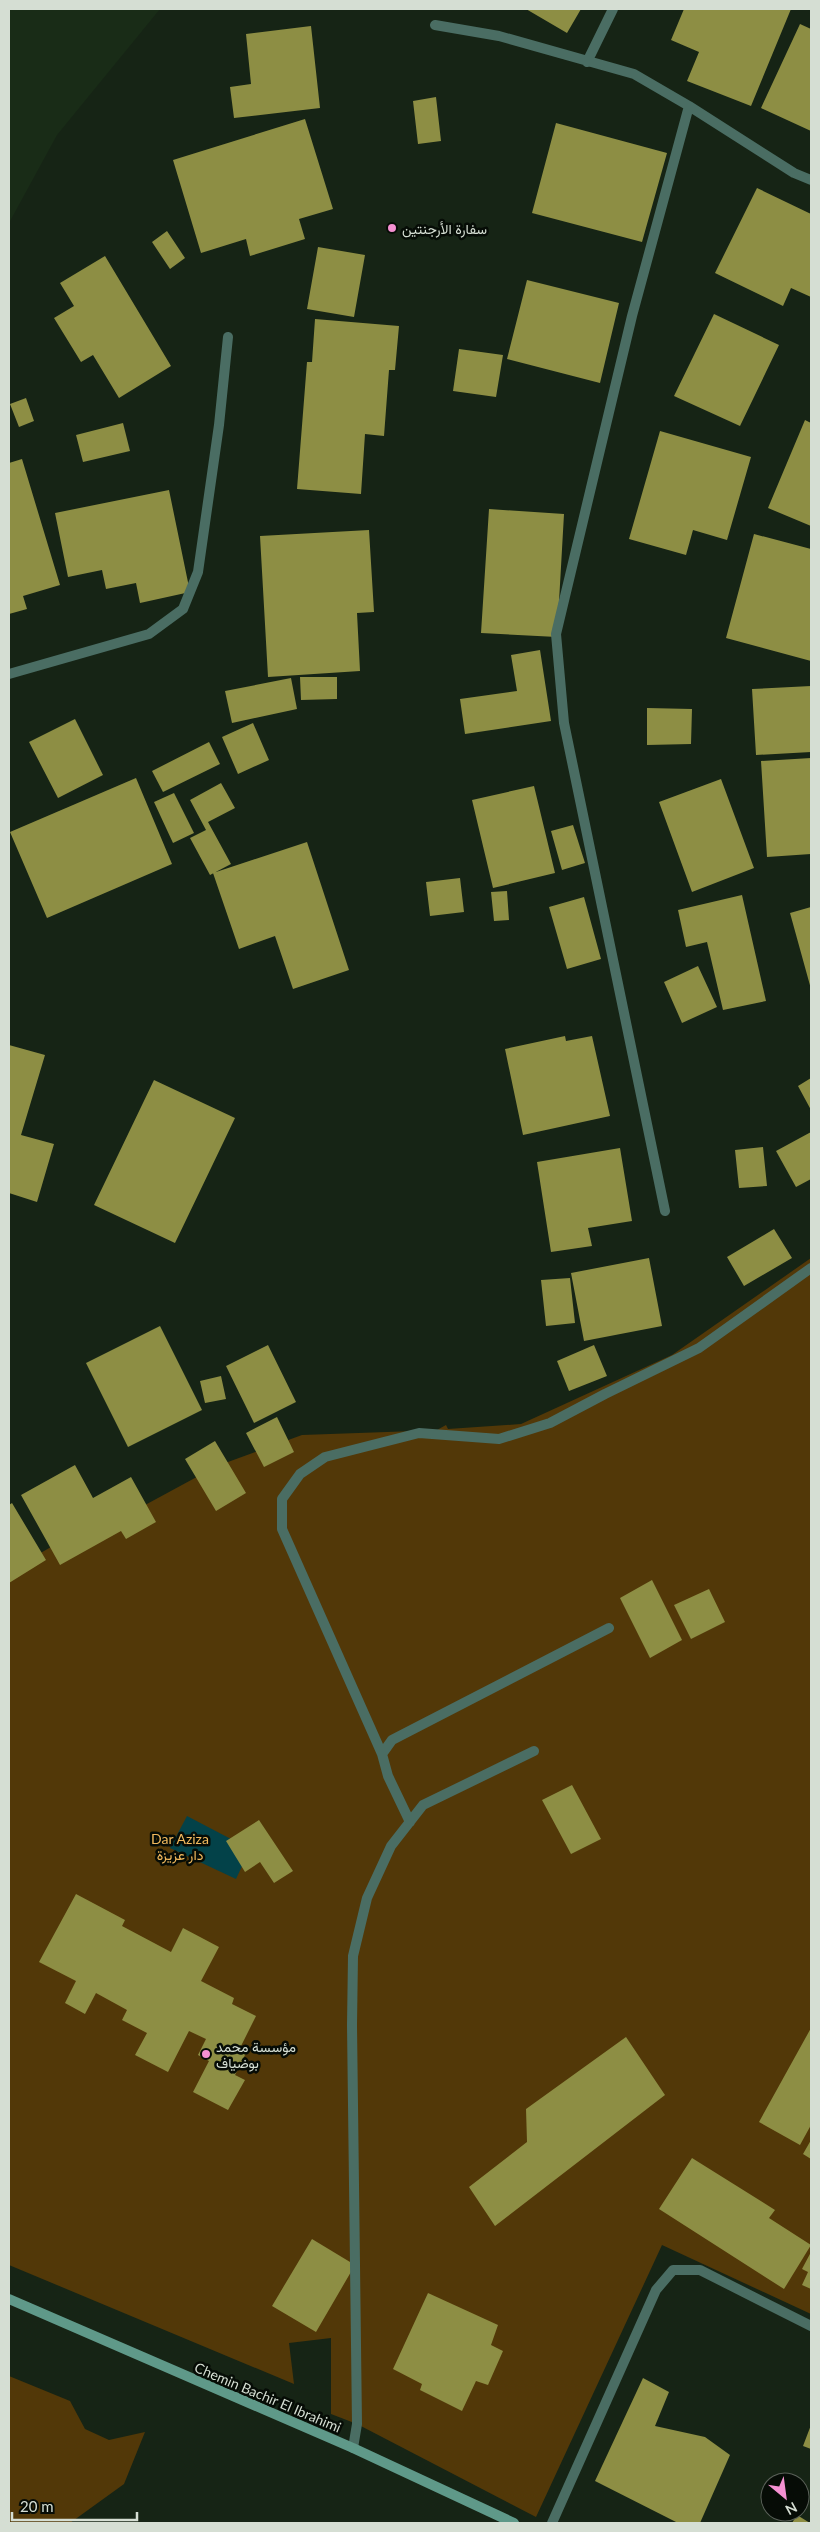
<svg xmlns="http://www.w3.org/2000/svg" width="820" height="2532" font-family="Lato,Vazirmatn,sans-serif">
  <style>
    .built { fill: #192c17 }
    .green { fill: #523808 }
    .water { fill: #034249 }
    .building { fill: #8d8e44 }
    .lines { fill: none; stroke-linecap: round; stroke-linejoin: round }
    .lane { stroke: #4a6d63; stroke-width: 10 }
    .street { stroke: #4a6d63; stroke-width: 10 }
    .secondary { stroke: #5f9989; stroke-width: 10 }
    .poi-dot { fill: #f591d2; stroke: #060c06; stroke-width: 2 }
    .labels { text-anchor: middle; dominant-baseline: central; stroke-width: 5; stroke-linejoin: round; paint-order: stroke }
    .poi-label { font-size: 14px; fill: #d5ded3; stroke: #060c06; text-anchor: start }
    .park-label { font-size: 14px; fill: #f2ba5e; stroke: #060c06 }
    .street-label { font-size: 14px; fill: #d5ded3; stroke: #060c06 }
  </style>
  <rect width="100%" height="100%" fill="#162415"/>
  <!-- built -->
  <path class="built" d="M9,9h151l-103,126 -48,88z"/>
  <!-- green -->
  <path class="green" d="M811,1258v1056l-149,-69 -126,272 -179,-93 -26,-10v-76l-42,5 5,41 -285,-119v-694l49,-28 76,-32 83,-45 85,-31 113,-4 22,-1 9,-5 2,4 73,-5 151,-69z
    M9,2376l61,25 15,28 24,11 36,-8 -21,52 -54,39h-61z"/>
  <!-- water -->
  <path class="water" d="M187,1816l63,33 -14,30 -66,-31z"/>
  <!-- building -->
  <path class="building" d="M526,9h55l-14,24z
    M684,9h107l-40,97 -64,-25 12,-29 -28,-12z
    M800,24l11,5v102l-50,-23z
    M311,26l9,82 -86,10 -4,-31 21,-3 -5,-50z
    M436,97l5,44 -23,3 -5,-43z
    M305,119l28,90 -34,10 6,20 -55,17 -4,-17 -45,14 -28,-93z
    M556,123l111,30 -25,89 -110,-29z
    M757,188l54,26v83l-20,-9 -8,18 -68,-33z
    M167,231l18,27 -15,11 -18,-27z
    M318,247l47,8 -11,62 -47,-8z
    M105,256l66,110 -52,32 -26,-43 -12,7 -27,-44 20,-12 -14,-23z
    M527,280l92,23 -19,80 -93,-24z
    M714,314l65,31 -39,81 -66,-30z
    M315,319l84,7 -4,44h-6l-5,66 -19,-2 -4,60 -64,-5 10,-127h5z
    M459,349l44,6 -7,42 -43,-6z
    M26,398l8,23 -15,6 -9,-23z
    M805,420l6,3v103l-43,-18z
    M123,423l7,28 -47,11 -7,-27z
    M660,431l91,26 -24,83 -34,-10 -7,25 -57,-16z
    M22,459l38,126 -37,11 4,13 -18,5v-151z
    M169,490l21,102 -50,11 -4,-20 -30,6 -4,-19 -34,7 -13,-64z
    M489,509l75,5 -7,123 -76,-4z
    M369,530l5,82 -17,1 3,58 -92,6 -8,-141z
    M754,534l57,15v112l-85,-23z
    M540,650l11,71 -86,13 -5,-35 57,-8 -6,-36z
    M300,677h37v22l-36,1z
    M291,678l6,31 -65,14 -7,-32z
    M811,686v66l-55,3 -4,-66z
    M647,708l45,1 -1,35 -44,1z
    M75,719l28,56 -45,23 -29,-56z
    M253,723l16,37 -31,14 -16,-37z
    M209,742l11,22 -57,28 -11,-21z
    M811,758v96l-44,3 -6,-96z
    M136,778l36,86 -125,54 -37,-86z
    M721,779l33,89 -62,24 -33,-90z
    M221,783l14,25 -27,14 23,42 -21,11 -20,-37 16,-8 -16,-30z
    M534,786l21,87 -62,15 -21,-88z
    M174,793l20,40 -21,10 -19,-41z
    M573,825l12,38 -23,7 -11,-39z
    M307,842l42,128 -56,19 -18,-53 -36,13 -26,-76z
    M460,878l4,34 -34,4 -4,-34z
    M507,891l2,29 -15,1 -3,-29z
    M742,895l24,106 -43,9 -16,-68 -21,5 -8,-37z
    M584,897l17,62 -34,10 -18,-62z
    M811,907v82l-21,-76z
    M698,966l19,41 -35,16 -18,-41z
    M565,1036l1,5 26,-5 18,80 -87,19 -18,-86z
    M9,1045l36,10 -24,80 33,9 -17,58 -28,-9z
    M811,1078v32l-13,-24z
    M154,1080l81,38 -60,125 -81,-38z
    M811,1132v47l-15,8 -20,-36z
    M763,1147l4,39 -28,2 -4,-38z
    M620,1148l12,73 -44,7 4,18 -41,6 -14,-90z
    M774,1229l18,29 -48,28 -17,-29z
    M649,1258l13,68 -78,15 -13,-68z
    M570,1278l5,45 -29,3 -5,-46z
    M160,1326l42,84 -74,37 -42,-84z
    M268,1345l28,57 -42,21 -28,-57z
    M594,1345l13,31 -38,15 -12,-30z
    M221,1376l5,23 -21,4 -5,-22z
    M277,1417l17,35 -30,15 -18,-34z
    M215,1441l31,52 -30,18 -31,-52z
    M75,1465l18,33 38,-21 25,45 -30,17 -5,-8 -61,34 -39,-70z
    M12,1503l34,57 -37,23v-78z
    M652,1580l30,60 -32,18 -30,-60z
    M709,1589l16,33 -34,17 -17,-34z
    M572,1785l29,54 -30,15 -29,-54z
    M259,1820l34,51 -19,12 -14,-21 -15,10 -19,-31z
    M76,1894l49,26 -3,6 49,26 12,-24 36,19 -18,34 33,17 -2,6 24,12 -15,30 7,3 -13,26 10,5 -17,30 -35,-18 16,-31 -11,-6 8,-16 -17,-8 -21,41 -33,-17 12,-22 -25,-13 5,-10 -31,-17 -11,21 -20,-11 11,-22 -37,-19z
    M811,2028v97l-11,20 -41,-23z
    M626,2037l39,58 -170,131 -26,-39 58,-45 -1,-33z
    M811,2140v19l-8,-5z
    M692,2158l83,52 -6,8 42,27 -27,44 -125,-80z
    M312,2239l43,26 -39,67 -44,-26z
    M811,2252v37l-9,-4 6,-13 -6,-3z
    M428,2293l70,32 -7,20 12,6 -15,34 -12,-4 -14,30 -42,-21 2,-6 -29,-15z
    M643,2378l26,14 -14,34 50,11 25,18 -30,68h-22l-83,-42z
    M811,2425v24l-8,-3z
    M797,2515l13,8h-18z"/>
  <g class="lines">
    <!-- lane -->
    <path class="lane" d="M382,1754l-100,-225v-30l18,-25 25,-17 94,-24 80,6 51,-16 55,-29 94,-46 112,-80
      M410,1822l-22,-46 -6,-22 10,-14 217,-112
      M353,2448l4,-24 -5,-399 1,-69 14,-58 24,-52 32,-41 111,-54"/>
    <!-- street -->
    <path class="street" d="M435,25l64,11 135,38 55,32 105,67 17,7
      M587,62l26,-53
      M9,674l140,-40 34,-25 15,-37 21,-147 9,-88
      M665,1211l-101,-488 -8,-89 76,-318 57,-210
      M552,2523l104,-233 17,-20h27l111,56"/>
    <!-- secondary -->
    <path class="secondary" d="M9,2299l344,149 161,75"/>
  </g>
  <!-- markers -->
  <g class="poi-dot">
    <circle cx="392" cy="228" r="5"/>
    <circle cx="206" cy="2054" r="5"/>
  </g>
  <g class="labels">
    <!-- poi labels -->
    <g class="poi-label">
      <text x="402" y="228">سفارة الأرجنتين</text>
      <text x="216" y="2046">مؤسسة محمد<tspan x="216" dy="16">بوضياف</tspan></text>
    </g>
    <!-- park labels -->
    <g class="park-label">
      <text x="180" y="1838">Dar Aziza<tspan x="180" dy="16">دار عزيزة</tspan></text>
    </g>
    <!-- street labels -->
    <g class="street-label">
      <text transform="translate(268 2397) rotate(23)">Chemin Bachir El Ibrahimi</text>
    </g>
  </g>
  <!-- border -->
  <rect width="820" height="2532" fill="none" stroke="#d5ded3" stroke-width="20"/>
  <!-- north arrow -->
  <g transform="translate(785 2497) rotate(151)"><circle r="24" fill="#060c06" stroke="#596058"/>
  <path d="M0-4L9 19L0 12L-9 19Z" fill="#f591d2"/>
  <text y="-8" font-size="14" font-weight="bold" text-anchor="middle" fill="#d5ded3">N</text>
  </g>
  <!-- scale -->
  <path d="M12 2512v8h125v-8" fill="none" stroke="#d5ded3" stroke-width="2.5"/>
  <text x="20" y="2512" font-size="15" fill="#d5ded3" stroke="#060c06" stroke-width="4" paint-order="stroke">20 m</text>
</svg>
